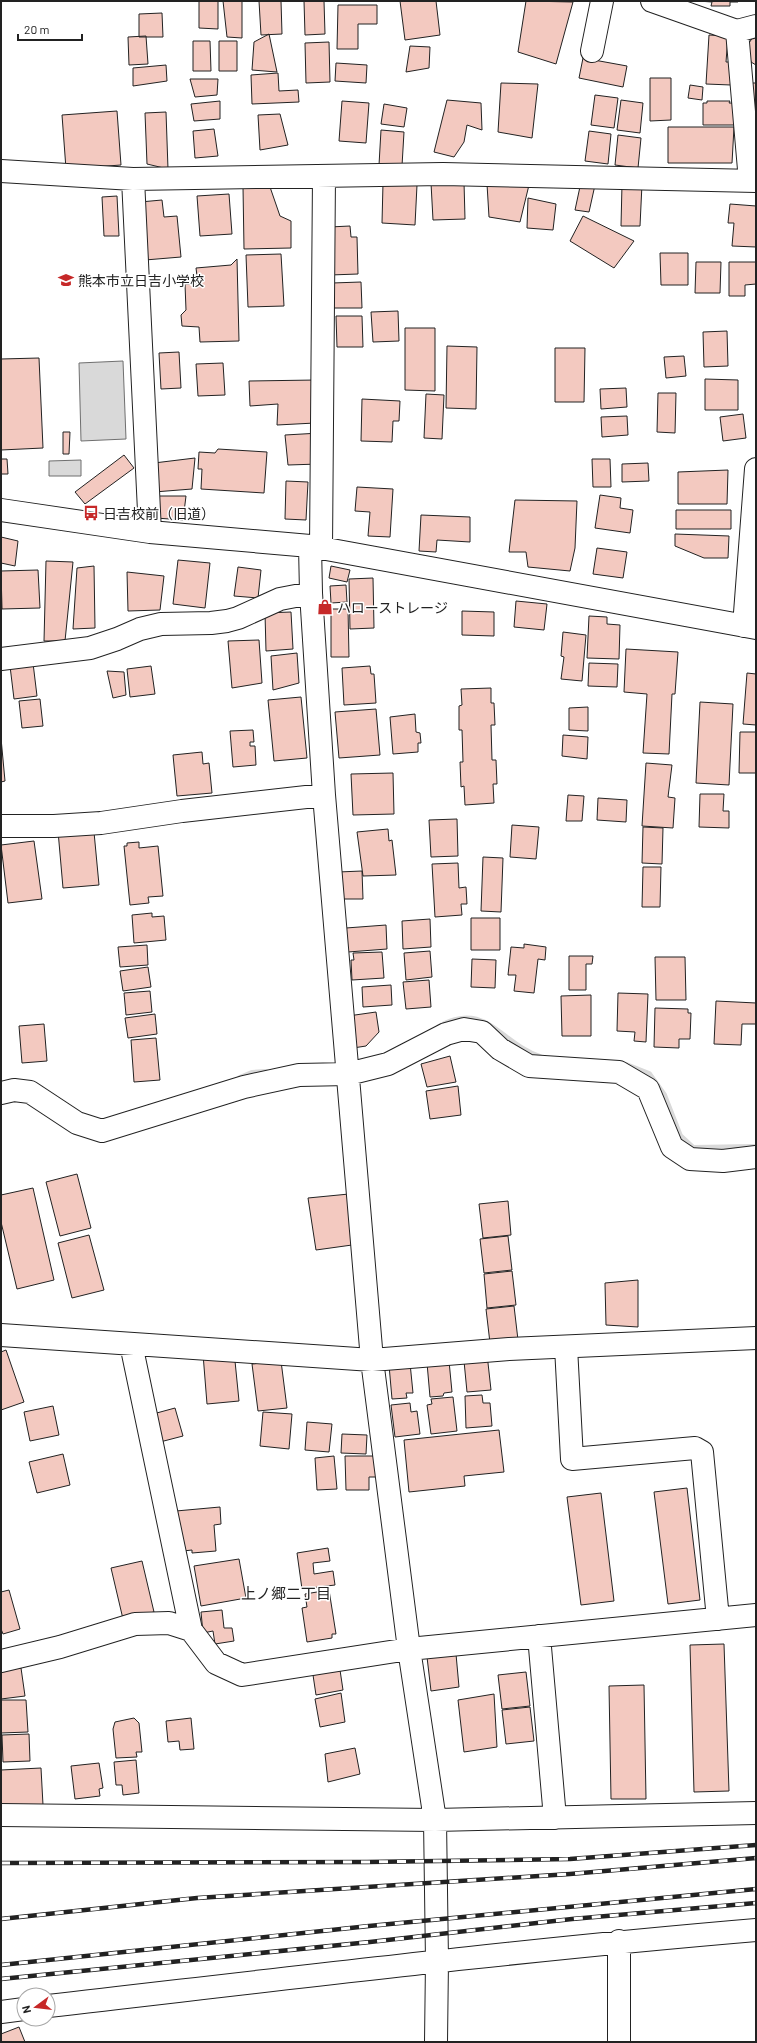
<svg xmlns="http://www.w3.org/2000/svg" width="757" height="2043" font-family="Barlow,'Noto Sans JP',sans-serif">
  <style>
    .water { fill: #d9d9d9; stroke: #6f6f6f }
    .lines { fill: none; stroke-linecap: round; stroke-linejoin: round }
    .stream { stroke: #d9d9d9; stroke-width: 6 }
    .building { fill: #f3c9c0; stroke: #222 }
    .minor-casing { stroke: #222; stroke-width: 24 }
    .minor { stroke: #fff; stroke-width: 22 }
    .rail-casing { stroke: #222; stroke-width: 4.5 }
    .rail { stroke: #fff; stroke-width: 3; stroke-dasharray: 9; stroke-linecap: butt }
    .labels { text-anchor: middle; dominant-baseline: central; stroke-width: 3; stroke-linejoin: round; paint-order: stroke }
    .poi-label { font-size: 14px; fill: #222; stroke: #fff; text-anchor: start }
    .neighbourhood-label { font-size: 15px; fill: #222; stroke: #fff }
  </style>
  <rect width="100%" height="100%" fill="#fff"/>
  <!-- water -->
  <path class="water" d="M123,361l3,78 -45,2 -2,-78z
    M81,460v16h-32v-15z"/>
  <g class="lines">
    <!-- stream -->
    <path class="stream" d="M439,1027c46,-27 61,17 101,30
      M626,1065l23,9 15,21 16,41 13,12 61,-1
      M240,1078l12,-5 14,-1"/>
  </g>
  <!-- building -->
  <path class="building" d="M199,1h19v28l-19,-1z
    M223,1h19v37l-15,-1z
    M259,1h22l1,33 -21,1z
    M304,1h20l1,33 -20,1z
    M400,1h36l4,34 -35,5z
    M526,1l47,1 -17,62 -38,-12z
    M698,1h40v1h-8v4h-19l1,-4z
    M338,5h39v19h-19v25h-21z
    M162,13l1,24h-24v-23z
    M269,34l8,38 -25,-2 2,-28z
    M755,34h1v31l-5,-3 -4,-16z
    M709,35l19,1 -2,26h6l-1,23 -25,-1z
    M146,36l2,28 -19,1 -1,-28z
    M193,41h17l1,30h-18z
    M219,41h18v30h-18z
    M329,42l1,40 -24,1 -1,-40z
    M410,46l20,1 -1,21 -23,4z
    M583,58l44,8 -4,21 -44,-9z
    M336,63l31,2 -1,18 -31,-2z
    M166,65l1,16 -34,5v-18z
    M278,73l1,18 19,-1 1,12 -47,2 -1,-29z
    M650,78h21v42l-21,1z
    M190,79h28l-1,16 -22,2z
    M501,83l37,1 -6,54 -34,-6z
    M751,83h5v48z
    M690,85l13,2 -1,13 -14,-2z
    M595,95l23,3 -4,30 -23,-3z
    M447,100l34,3 1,27 -15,-5 -3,17 -10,15 -20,-5z
    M621,100l22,3 -3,30 -23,-3z
    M220,101v18l-26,2 -3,-17z
    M342,101l27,2 -3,40 -27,-2z
    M707,101h23l-1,2h5v22h-31v-22h4z
    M384,104l23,4 -3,19 -23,-3z
    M117,111l4,54 -55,4 -4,-54z
    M166,112l2,57 -21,-5 -2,-51z
    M280,114l8,31 -28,5 -2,-35z
    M668,127h66l-2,36h-64z
    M214,129l4,27 -23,2 -2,-27z
    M381,130l23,2 -2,34 -23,-1z
    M589,131l22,3 -3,30 -23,-3z
    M618,135l23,3 -3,30 -23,-3z
    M464,182l1,37 -32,1 -2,-37z
    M581,182l14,3 -6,27 -14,-2z
    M383,183l34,2 -2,40 -33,-2z
    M487,184l42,1 -9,37 -31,-5z
    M622,184h20l-2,42h-19z
    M243,187h27l10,29 11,5v27l-47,1z
    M229,194l3,40 -32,2 -3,-40z
    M117,196l2,40h-15l-2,-39z
    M528,198l28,6 -3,26 -26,-2z
    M162,200l2,17 13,-1 4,41 -36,3 -5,-58z
    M730,204l26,2v41l-24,-1 2,-23h-6z
    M583,216l51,25 -20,27 -44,-27z
    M350,226l1,11h6l1,37 -28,1 -1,-48z
    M660,253h28v32h-27z
    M281,254l3,52 -36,1 -2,-52z
    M237,259l2,82 -39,1 -1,-15 -17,-1 -1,-11 5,-5 -1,-26h13l-2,-16 35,-3z
    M696,262h25l-1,31h-25z
    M729,262h27v22l-11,1v11h-16z
    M361,282l1,26h-30v-25z
    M398,311l1,30 -26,1 -2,-30z
    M336,316h26l1,31h-26z
    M405,328h30v63l-30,-1z
    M727,331l1,35 -24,1 -1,-35z
    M447,346l30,1 -1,62 -30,-1z
    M555,348h30l-1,54h-29z
    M179,352l2,36 -20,1 -2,-36z
    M684,356l2,20 -20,2 -2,-21z
    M39,358l4,90 -42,2v-91z
    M223,363l2,32 -27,1 -2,-32z
    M705,379l33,1v30h-33z
    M316,380l-1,43 -38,2 1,-21 -28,2 -1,-25z
    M626,388l1,19 -26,2 -1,-20z
    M658,393h18l-1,40 -18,-1z
    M426,394l18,1 -2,44 -18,-1z
    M362,399l38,2 -1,20h-6l-1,21 -31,-1z
    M743,414l3,24 -23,3 -3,-24z
    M627,416l1,19 -26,2 -1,-20z
    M63,432h7l-1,22h-6z
    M320,433l-1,31 -31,1 -3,-30z
    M218,449l49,3 -3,41 -63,-4 1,-20h-4l1,-17 16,1z
    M124,455l10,13 -49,36 -10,-12z
    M195,458l-3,31 -38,3v-29z
    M1,459h6l1,15h-7z
    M592,459h18l1,28h-18z
    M648,463l1,18 -27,1v-18z
    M728,470l-1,34h-49v-32z
    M286,481l22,1 -2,38 -21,-1z
    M357,487l36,2 -3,48 -22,-1 2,-24 -15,-1z
    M600,495l21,3 -1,10 13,2 -3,23 -35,-5z
    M157,496h29l-3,24 -27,-2z
    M515,500l62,1 -2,47 -5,23 -42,-4 -2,-15h-17z
    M676,510h55v19h-55z
    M421,515l49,2v25l-33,-2 -1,12 -17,-1z
    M675,534l54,2 -1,22h-24l-29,-12z
    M1,537l17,4 -3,25 -14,-3z
    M597,548l30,4 -4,26 -30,-4z
    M178,560l32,3 -5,45 -32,-4z
    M46,561l27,1 -8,79h-21z
    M94,566l1,62 -22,1 4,-61z
    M331,566l19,4 -3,12 -18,-4z
    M238,567l23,3 -3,28 -24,-2z
    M38,570l2,38 -38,1 -1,-38z
    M127,572l37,4 -4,34 -32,1z
    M373,578l1,50 -24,1 -1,-50z
    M346,585l1,17 -16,1 -1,-17z
    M516,601l31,3 -3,26 -30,-3z
    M331,609h17l1,48h-18z
    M462,611l32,1v24l-32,-1z
    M291,612l2,37 -27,2 -1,-38z
    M589,616l18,1v7l13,1 -1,34 -32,-1z
    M563,632l23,3 -4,46 -21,-2 3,-22 -3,-1z
    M259,640l3,43 -30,5 -4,-47z
    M626,649l52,3 -3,42h-3l-3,60 -26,-1 4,-59 -23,-2z
    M297,653l2,30 -26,7 -2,-34z
    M33,663l4,33 -23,3 -4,-33z
    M589,663l29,1 -1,23 -29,-1z
    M151,666l4,28 -25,3 -3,-28z
    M370,666l1,8h3l2,29 -32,2 -2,-37z
    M107,671l17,1 2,23 -13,3z
    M747,673l9,1v51l-13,-1z
    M491,688v15h3l1,22h-4l1,35h4l1,24h-4l1,19 -29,2 -1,-19 -3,1 -1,-25h3l-1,-32h-3v-24l3,-1 -1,-16z
    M301,697l6,61 -33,3 -6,-61z
    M40,699l3,27 -21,2 -3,-27z
    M700,702l33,2 -4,81 -33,-2z
    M588,707v24l-19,-1v-22z
    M376,709l4,46 -41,3 -4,-46z
    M415,714l1,18 4,1 1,10h-3v9l-25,2 -3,-37z
    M253,730l1,12h-4v4h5l1,19 -23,2 -3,-36z
    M740,732h16v41h-17z
    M563,735l25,2 -1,22 -25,-3z
    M1,738l4,43 -4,1z
    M202,752l1,12 6,-1 3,30 -35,3 -4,-41z
    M646,763l26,2 -4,32 7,1 -2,30 -31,-2z
    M393,773l1,41 -41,1 -2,-41z
    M700,794h24l-1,17h6v17l-30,-1z
    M568,795l16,1 -2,25h-16z
    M598,798l29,2 -1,22 -29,-2z
    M457,819l1,37 -27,1 -2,-37z
    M512,825l27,2 -3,32 -26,-2z
    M643,827l20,1 -1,36 -20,-1z
    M388,829l1,12 3,-1 4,35 -33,1 -6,-44z
    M58,831l36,1 5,53 -36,3z
    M34,841l8,58 -34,4 -7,-58z
    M139,842v6l19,-2 5,50 -15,1 1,6 -19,2 -6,-59h3v-3z
    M483,857l20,1 -2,54 -20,-1z
    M458,863l1,25 7,-1 1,17h-6l1,11 -27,2 -3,-53z
    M643,867h18l-1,40h-18z
    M362,871l1,28h-24l-1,-27z
    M152,913v4l12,-1 2,24 -32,3 -2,-28z
    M471,918h29v32h-29z
    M430,919l1,28 -28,2 -1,-28z
    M386,925l1,24 -39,3 -2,-24z
    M524,944l22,3 -1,13 -7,-1 -4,34 -20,-2 2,-16h-8l3,-28 13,1z
    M147,945l1,20 -28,2 -2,-20z
    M430,951l2,26 -26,3 -2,-27z
    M382,952l2,26 -32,2 -1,-20h3l-1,-7z
    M569,956h24l-1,8h-6v26h-17z
    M655,957h30l1,43h-30z
    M472,959l24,1 -1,28 -24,-1z
    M148,967l3,20 -28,4 -3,-20z
    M429,980l2,27 -25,2 -3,-27z
    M391,985l1,20 -29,2 -1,-20z
    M150,991l2,21 -26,3 -2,-22z
    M618,993l30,1 -2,48 -12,-1 1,-9 -18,-1z
    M591,995v41h-29l-1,-40z
    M716,1001l40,2v21h-14l-1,21 -27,-1z
    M655,1008l33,1v4h3l-1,26h-11v9l-25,-1z
    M376,1012l3,20 -13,14 -13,2 -5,-32z
    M155,1014l2,20 -29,4 -3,-20z
    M44,1024l3,37 -25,2 -3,-37z
    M156,1038l4,42 -26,2 -3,-42z
    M450,1056l6,26 -29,5 -6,-23z
    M458,1086l3,29 -31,4 -4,-28z
    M77,1174l14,54 -31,8 -14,-54z
    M33,1188l21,92 -37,9 -16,-67v-27z
    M349,1194l3,51 -36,5 -8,-52z
    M508,1201l3,34 -28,3 -4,-34z
    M89,1235l15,55 -32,8 -14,-55z
    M508,1236l4,34 -28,3 -4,-34z
    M512,1271l4,34 -29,3 -3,-34z
    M638,1280v47l-32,-2 -1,-42z
    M514,1306l4,34 -28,3 -4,-34z
    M6,1350l18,52 -23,8v-58z
    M234,1351l5,50 -32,3 -4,-50z
    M487,1354l4,36 -24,2 -3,-31z
    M281,1361l6,47 -29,3 -6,-47z
    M449,1361l3,31 -8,1 -1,3 -13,1 -3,-34z
    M410,1363l3,30h-7l1,5 -15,1 -3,-34z
    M482,1395l1,8h7l2,23 -26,2 -1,-32z
    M453,1397l4,34 -26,3 -4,-29 5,-1 -1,-5z
    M410,1403l1,9 6,-1 3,23 -25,3 -4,-32z
    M53,1406l6,29 -29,6 -6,-29z
    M175,1408l8,28 -23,6 -7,-28z
    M263,1412l29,2 -3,35 -29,-3z
    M307,1422l25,2 -3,28 -24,-2z
    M499,1430l5,42 -40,4 1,10 -56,6 -5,-52z
    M342,1434l25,1 -1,19 -25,-1z
    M63,1454l7,31 -33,8 -8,-31z
    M334,1456l3,33 -20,1 -2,-32z
    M345,1456h32v21h-8v13h-23z
    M687,1488l13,112 -32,4 -14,-112z
    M601,1493l13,108 -33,4 -14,-108z
    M220,1507l1,17 -7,1 2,26 -24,2v-3l-9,1 -2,-21 -4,-3 -1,-16z
    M328,1548l2,13 -17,2 1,11 19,-3 2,14 -33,4 -5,-36z
    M239,1559l7,39 -45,8 -7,-40z
    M142,1561l12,51 -31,7 -12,-51z
    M9,1590l11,39 -17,5 -2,-5v-37z
    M329,1590l7,44h-4v4l-25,4 -5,-34 5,-1 -2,-13z
    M222,1610l2,18h8l2,13 -19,3 -2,-13 -10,2 -2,-21z
    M724,1644l5,147 -35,1 -4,-147z
    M456,1654l3,33 -28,4 -4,-34z
    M21,1668l4,28 -24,3v-29z
    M340,1670l3,20 -27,5 -3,-20z
    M526,1672l4,34 -28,3 -4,-34z
    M644,1685l2,114h-35l-2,-113z
    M341,1693l4,29 -25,5 -5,-28z
    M494,1694l3,53 -33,5 -6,-52z
    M1,1700h25l2,32 -27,1z
    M530,1707l4,34 -28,3 -4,-34z
    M134,1718l5,5 3,29h-6l1,5 -21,1 -3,-29 2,-7z
    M191,1718l3,31 -14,1 -1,-9 -11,1 -2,-21z
    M29,1734l1,27 -27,1 -1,-27z
    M355,1748l5,26 -32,8 -3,-28z
    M136,1760l3,33 -16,2 -1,-10h-6l-2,-23z
    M99,1763l4,25 -4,1 1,7 -25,3 -4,-33z
    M41,1768l2,37 -42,2v-37z
    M19,2027l6,15h-24v-8z"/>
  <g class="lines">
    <defs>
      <path id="minor" d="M652,1l85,30
        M592,51l10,-50
        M1,171l132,8 310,-5 313,7
        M133,179l17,353
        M750,181l-13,-150 19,-5
        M1,510l149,22 160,14 446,82
        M310,546l1,47 13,202 48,565 37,289 26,171 2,141 -1,81
        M321,548l3,-372
        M744,626l12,-157
        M1,659l89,-11 27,-9 23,-10 21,-5 50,-1 16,-2 11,-3 42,-19 31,-6
        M1,826h53l47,-3 81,-12 142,-16
        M1,1093l13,-3 16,2 47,31 25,8 142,-44 55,-12 49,-1 40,-10 58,-30 18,-5 18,3 18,17 29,17 90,6 29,17 24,58 18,12 33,2 33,-4
        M1,1335l371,25 137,-11 247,-11
        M131,1344l60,286 25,33 26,12 167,-26 347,-34
        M566,1347l6,112 123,-11 7,4 16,167
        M539,1636l16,182
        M1,1661l59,-14 75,-23 34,-1 22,7
        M1,1815l434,5 321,-7
        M48,2006c236,-27 471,-56 708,-76
        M1,2012l23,-3
        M619,2042v-101"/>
    </defs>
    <!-- minor casing -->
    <use href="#minor" class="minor-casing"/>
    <!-- minor -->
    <use href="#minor" class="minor"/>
    <defs>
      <path id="rail" d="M1,1863l366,-1 203,-3 186,-14
        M1,1919l196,-21 373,-24 186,-16
        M1,1965l368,-39 387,-37
        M1,1979l369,-37 202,-23 184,-16"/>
    </defs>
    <!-- rail casing -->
    <use href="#rail" class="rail-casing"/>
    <!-- rail -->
    <use href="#rail" class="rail"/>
  </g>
  <!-- icons -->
  <defs>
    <symbol id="school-bare" viewBox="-9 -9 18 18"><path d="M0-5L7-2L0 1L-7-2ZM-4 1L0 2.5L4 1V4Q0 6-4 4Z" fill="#c62828" stroke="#fff" stroke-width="2.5" paint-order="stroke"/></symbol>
    <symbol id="bus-bare" viewBox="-9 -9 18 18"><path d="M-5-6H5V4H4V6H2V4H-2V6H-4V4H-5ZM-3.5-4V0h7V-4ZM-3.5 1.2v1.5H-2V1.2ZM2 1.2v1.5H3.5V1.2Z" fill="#c62828" stroke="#fff" stroke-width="2.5" paint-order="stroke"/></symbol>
    <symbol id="shop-bare" viewBox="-9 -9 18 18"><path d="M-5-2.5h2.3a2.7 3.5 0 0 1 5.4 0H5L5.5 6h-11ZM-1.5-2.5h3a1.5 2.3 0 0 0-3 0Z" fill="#c62828" stroke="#fff" stroke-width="2.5" paint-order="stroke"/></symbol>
  </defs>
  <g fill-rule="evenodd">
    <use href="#school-bare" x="55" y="269" width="22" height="22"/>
    <use href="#bus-bare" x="80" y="502" width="22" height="22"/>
    <use href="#shop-bare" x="314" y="596" width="22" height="22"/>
  </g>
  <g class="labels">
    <!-- poi labels -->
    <g class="poi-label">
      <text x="78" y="280">熊本市立日吉小学校</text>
      <text x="103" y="513">日吉校前（旧道）</text>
      <text x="337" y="607">ハローストレージ</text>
    </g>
    <!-- neighbourhood labels -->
    <g class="neighbourhood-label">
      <text x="286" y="1593">上ノ郷二丁目</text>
    </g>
  </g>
  <!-- border -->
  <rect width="757" height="2043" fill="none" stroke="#222222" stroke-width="4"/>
  <!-- north arrow -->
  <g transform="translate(36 2007) rotate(255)"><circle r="19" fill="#ffffff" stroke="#a7a7a7"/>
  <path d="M0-3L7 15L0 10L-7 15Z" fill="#c62828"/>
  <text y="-6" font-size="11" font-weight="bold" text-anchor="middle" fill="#222222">N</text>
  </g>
  <!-- scale -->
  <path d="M18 34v6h64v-6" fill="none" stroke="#222222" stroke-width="2"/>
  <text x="24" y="34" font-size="12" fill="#222222" stroke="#ffffff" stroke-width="3" paint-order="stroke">20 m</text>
</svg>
